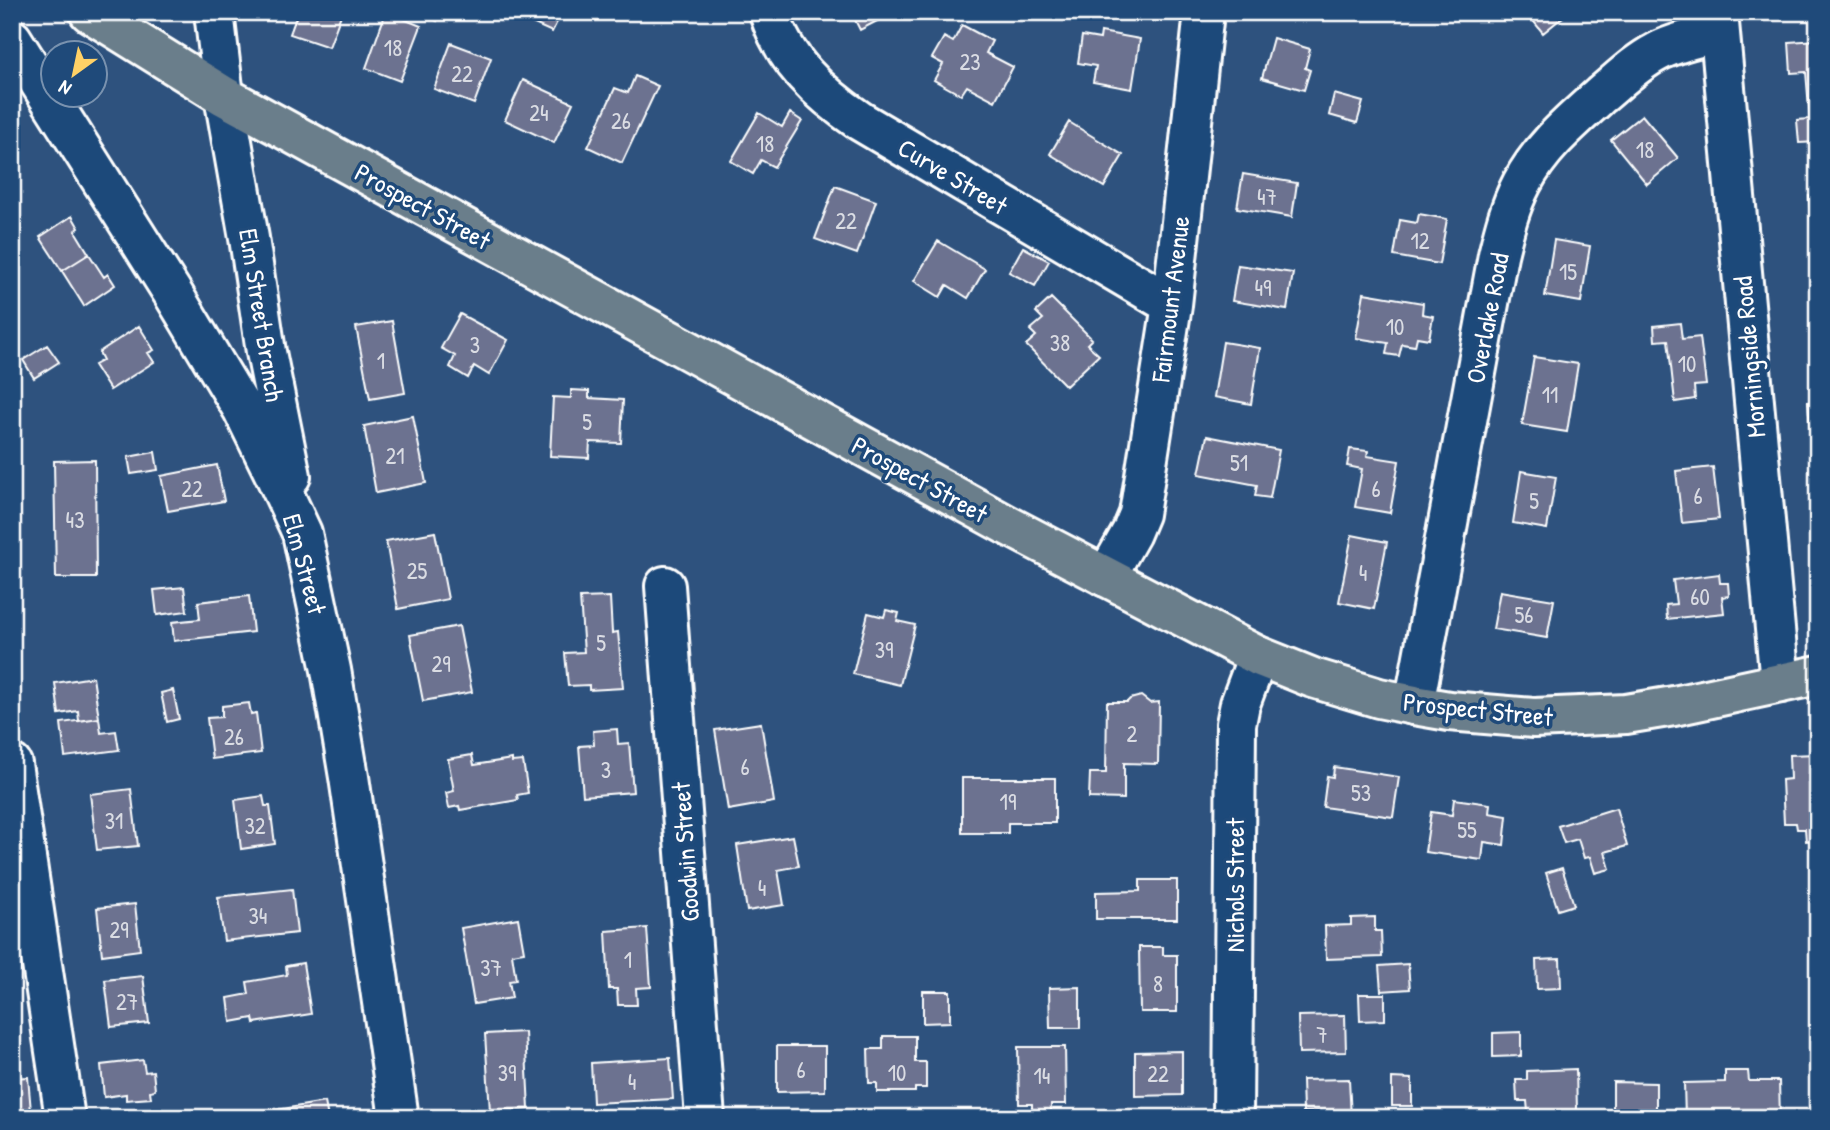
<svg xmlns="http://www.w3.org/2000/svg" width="1830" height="1130" font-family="'Patrick Hand',sans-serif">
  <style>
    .building { fill: #6c7290; stroke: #fff; stroke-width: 2 }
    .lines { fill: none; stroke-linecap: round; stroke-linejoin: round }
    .minor-casing { stroke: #fff; stroke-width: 44 }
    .major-casing { stroke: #fff; stroke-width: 44 }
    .minor { stroke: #1f4a7a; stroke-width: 38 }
    .major { stroke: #6b7e8b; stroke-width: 38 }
    .labels { text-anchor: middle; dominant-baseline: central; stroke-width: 7; stroke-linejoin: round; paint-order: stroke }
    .number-label { font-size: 23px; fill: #dadce3 }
    .street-label { font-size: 26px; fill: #fff; stroke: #1f4a7a }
  </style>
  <rect width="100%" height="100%" fill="#2e527e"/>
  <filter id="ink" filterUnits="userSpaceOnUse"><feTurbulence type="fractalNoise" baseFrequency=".0143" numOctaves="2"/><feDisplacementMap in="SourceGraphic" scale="14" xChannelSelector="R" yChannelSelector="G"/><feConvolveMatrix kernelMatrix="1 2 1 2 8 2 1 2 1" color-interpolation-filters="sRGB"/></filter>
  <g filter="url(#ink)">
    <!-- building -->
    <path class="building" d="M298,12h44l-13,35 -39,-13z
      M386,12l35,14 -21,55 -34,-13z
      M420,12h20l-3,9 -17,-7z
      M526,12h36l-10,20 -29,-13z
      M851,12h26l-2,1 4,7 -19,10z
      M1536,12h33l-26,21 -13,-16z
      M962,25l30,16 -6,12 27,14 -18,34 -28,-15 -6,9 -27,-15 9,-16 -11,-6 12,-21 9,5z
      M1101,32l39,7 -8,50 -39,-7 3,-16 -18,-3 4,-27 18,3z
      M1273,38l37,11 -5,19 5,2 -6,20 -42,-12z
      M1818,40v102l-19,1 -2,-23 13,-1 -4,-47 -15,1 -2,-31z
      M451,43l40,15 -17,46 -40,-15z
      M635,76l23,10 -36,77 -34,-16 27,-59 13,5z
      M523,80l50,23 -19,40 -49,-23z
      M1334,94l29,8 -6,21 -28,-8z
      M759,113l23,14 8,-14 12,8 -28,46 -13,-7 -8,14 -22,-13z
      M1642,115l36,43 -31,26 -36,-44z
      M1069,122l54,33 -19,32 -54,-33z
      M1243,174l54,9 -5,34 -55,-9z
      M835,186l41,15 -19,53 -42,-15z
      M1818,195v68h-4l-5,-67z
      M1419,214l28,5 -8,45 -45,-8 6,-36 17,3z
      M72,216l7,12 -4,3 14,23 -27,17 -22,-34z
      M1554,240l36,6 -9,56 -36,-6z
      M938,241l47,28 -17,29 -21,-13 -7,12 -26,-16z
      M1023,247l26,14 -14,25 -26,-14z
      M89,254l15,23 4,-3 7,11 -31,21 -22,-35z
      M1238,265l55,8 -6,37 -55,-9z
      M1364,293l59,10 -1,11 11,2 -4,23 -12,-2 -2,9 -13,-2 -3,12 -13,-2 2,-11 -32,-5z
      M1051,298l41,41 -5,5 12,11 -33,31 -40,-41 10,-9 -6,-6 13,-11 -7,-7z
      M460,314l48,26 -19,35 -15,-9 -6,12 -18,-11 5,-11 -14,-8z
      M392,321l13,72 -35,6 -14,-72z
      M1680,323l2,16 18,-2 6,48 -12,1 1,13 -20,3 -7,-62 -13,1 -1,-15z
      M139,326l15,24 -6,3 6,9 -44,28 -16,-25 9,-5 -4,-8z
      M1223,342l37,6 -9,56 -37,-7z
      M47,345l12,17 -25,16 -11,-18z
      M1534,357l44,7 -11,68 -45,-7z
      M571,390l18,1v7l34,2 -2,43 -31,-1 -1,16 -39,-2 3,-59 18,1z
      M1818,401v41l-7,1 -3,-41z
      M413,416l13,67 -50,10 -12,-67z
      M1207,436l72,14 -9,48 -15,-2 2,-11 -58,-11z
      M1350,449l18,2 -1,5 32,5 -9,52 -35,-6 7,-38 -15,-3z
      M155,452l3,18 -27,4 -3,-17z
      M95,460l1,118h-40l-2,-117z
      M217,465l7,36 -56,10 -7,-35z
      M1713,467l6,52 -37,4 -6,-52z
      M1521,471l35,6 -9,52 -34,-6z
      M435,532l13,67 -50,10 -12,-68z
      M1352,535l35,7 -13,67 -35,-7z
      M1719,574l1,9h8l1,13 -7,1 2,16 -57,6 -1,-14 10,-1 -3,-24z
      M184,587l3,24 -30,4 -3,-25z
      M1500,591l54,9 -7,38 -54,-9z
      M249,596l4,36 -79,9 -2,-19 28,-3 -2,-17z
      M610,597l2,36 6,-1 5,56 -34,2v-5l-21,1 -3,-33 19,-1 -4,-54z
      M886,610l13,3 -2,8 18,4 -15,60 -47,-11 15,-61 16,4z
      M459,626l13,66 -49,9 -13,-66z
      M93,677l6,41 -20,3 -1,-10 -19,3 -4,-31z
      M173,690l6,29 -12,3 -6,-29z
      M1141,696l9,7 9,-1 -1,62 -34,-1v36l-35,-1 1,-25h16l1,-71h20l3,-3z
      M249,703l2,11 5,-1 5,40 -49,6 -5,-41 15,-1v-11z
      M99,718l2,15 15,-2 3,19 -54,7 -4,-34z
      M761,723l13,79 -46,8 -13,-80z
      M617,729l1,15 11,-1 4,49 -50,4 -4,-50 15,-1 -1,-14z
      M1817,751h1v89l-12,1 -1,-12h-8l-1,-6h-12l-2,-43 8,-1 -1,-24 28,-1z
      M472,755l2,10 38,-6v3l11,-1 5,32 -11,2 1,5 -58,10 -1,-4 -10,2 -3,-15 8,-2 -6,-32z
      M1334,767l65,10 -6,40 -70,-10 4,-31 6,1z
      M962,778h93v45h-47v10h-46z
      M131,789l7,57 -41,4 -7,-56z
      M263,796l2,10h5l5,38 -34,5 -6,-49z
      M1454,799l36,5 -1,9 18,3 -3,29 -20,-3 -2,18 -57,-8 6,-40 21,3z
      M1616,808l11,38 -22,6 5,17 -15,4 -5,-16 -6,1 -6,-19 -14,4 -6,-17z
      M793,836l6,30 -21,4 6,35 -37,6 -10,-66z
      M1562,868l12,37 -16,5 -12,-37z
      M1140,880h37v39h-81v-27l44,-1z
      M292,889l5,44 -73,8 -6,-44z
      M135,904l5,46 -38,5 -5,-47z
      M1375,917v14h6l1,26 -56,2 -1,-33 26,-1v-7z
      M518,918l6,34 -12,2 4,26 -7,1 3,17 -38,6 -13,-76z
      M647,928l4,59 -15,1 1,17h-19l-1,-16h-8l-3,-58z
      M1139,947h24v8h14v57h-37z
      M1560,959l1,29 -24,1 -1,-29z
      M303,963l8,51 -57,9 -1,-5 -22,4 -3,-24 21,-4 -2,-12 40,-7 -1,-9z
      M1408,964l2,25 -29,2 -2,-25z
      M143,976l6,47 -38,4 -6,-47z
      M1080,987v41h-30l-1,-40z
      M923,991h27v31l-27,1z
      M1359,994h26v26l-25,1z
      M1345,1015l1,37 -47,1 -1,-37z
      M1814,1015h4v29h-3z
      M525,1032l4,77 -39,2 -5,-77z
      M1521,1032v24l-28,1v-24z
      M883,1036h32v26h11v26h-11v4h-38v-9h-8l-1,-34h15z
      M777,1046h48v45l-48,1z
      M1018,1047h47l1,57h-15v9h-19v-9h-13z
      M1182,1051v44l-47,1v-44z
      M670,1058l3,41 -80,4 -2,-40z
      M143,1060l2,12 8,-1 2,19 -5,1 1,7 -25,2v-6l-22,3 -3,-32z
      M1576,1069l1,42 -49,1 -1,-11h-10l-1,-21h11v-9z
      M1725,1071h23l1,10h30l1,36 -95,1 -1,-35 41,-1z
      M28,1077l3,34 -19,2v-35z
      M1392,1078l20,1v27h-20z
      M1349,1079l2,39h-28l-1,-7 -19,1 -1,-32z
      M1613,1082l43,1v35h-43z
      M325,1102l3,16h-63l-1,-6z"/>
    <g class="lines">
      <defs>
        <path id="minor" d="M214,12l10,84 25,142 17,114 25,124
          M769,12c14,48 51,82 91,109l312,184
          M1718,12l62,671
          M12,39l160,253 71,118 30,61 29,62 29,137 18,107 50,341
          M1106,577l25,-44 8,-19 33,-209 32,-293
          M665,586l40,532
          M1414,705l84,-450c6,-25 12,-49 24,-72 19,-36 49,-61 79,-88 18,-15 35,-32 56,-43 19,-10 40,-14 61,-20
          M12,764l53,354
          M1233,1118l3,-394 4,-20 18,-48"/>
        <path id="major" d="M89,12l135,84 783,429 251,131 55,22 66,20 35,7 35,6 85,7 92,-4 48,-8 144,-31"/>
      </defs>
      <!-- minor casing -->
      <use href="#minor" class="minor-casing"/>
      <!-- major casing -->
      <use href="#major" class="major-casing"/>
      <!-- minor -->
      <use href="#minor" class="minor"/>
      <!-- major -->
      <use href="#major" class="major"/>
    </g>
  </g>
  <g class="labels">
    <!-- number labels -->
    <g class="number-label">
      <text x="393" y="47">18</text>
      <text x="970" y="61">23</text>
      <text x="462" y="73">22</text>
      <text x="539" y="112">24</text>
      <text x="621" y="120">26</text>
      <text x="765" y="143">18</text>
      <text x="1645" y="149">18</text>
      <text x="1267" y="196">47</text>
      <text x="846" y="220">22</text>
      <text x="1420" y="240">12</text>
      <text x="1568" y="271">15</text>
      <text x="1263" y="287">49</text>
      <text x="1395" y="326">10</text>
      <text x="1060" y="342">38</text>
      <text x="475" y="344">3</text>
      <text x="381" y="360">1</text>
      <text x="1687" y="363">10</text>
      <text x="1550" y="394">11</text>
      <text x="587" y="421">5</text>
      <text x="395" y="455">21</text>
      <text x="1239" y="462">51</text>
      <text x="192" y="488">22</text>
      <text x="1376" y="488">6</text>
      <text x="1698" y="495">6</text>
      <text x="1534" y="500">5</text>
      <text x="75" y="519">43</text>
      <text x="417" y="570">25</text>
      <text x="1363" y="572">4</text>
      <text x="1700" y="596">60</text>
      <text x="1524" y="614">56</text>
      <text x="601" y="642">5</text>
      <text x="884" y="649">39</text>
      <text x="441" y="663">29</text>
      <text x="1132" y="733">2</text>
      <text x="234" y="736">26</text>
      <text x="745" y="766">6</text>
      <text x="606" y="769">3</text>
      <text x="1361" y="792">53</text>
      <text x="1008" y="801">19</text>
      <text x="114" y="820">31</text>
      <text x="255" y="825">32</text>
      <text x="1467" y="829">55</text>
      <text x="762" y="887">4</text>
      <text x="258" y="915">34</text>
      <text x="119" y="929">29</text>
      <text x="628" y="959">1</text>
      <text x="491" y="967">37</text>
      <text x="1158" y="983">8</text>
      <text x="127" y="1001">27</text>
      <text x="1322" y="1034">7</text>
      <text x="801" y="1069">6</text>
      <text x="507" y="1072">39</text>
      <text x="897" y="1072">10</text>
      <text x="1158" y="1073">22</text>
      <text x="1042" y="1075">14</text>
      <text x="632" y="1081">4</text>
    </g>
    <!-- street labels -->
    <g class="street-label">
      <text transform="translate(953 176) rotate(31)">Curve Street</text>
      <text transform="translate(423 206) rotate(29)">Prospect Street</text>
      <text transform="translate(1170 299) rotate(-83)">Fairmount Avenue</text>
      <text transform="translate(262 315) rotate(81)">Elm Street Branch</text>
      <text transform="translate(1487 318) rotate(-79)">Overlake Road</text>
      <text transform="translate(1749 357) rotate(-95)">Morningside Road</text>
      <text transform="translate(920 479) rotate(29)">Prospect Street</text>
      <text transform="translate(305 564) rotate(75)">Elm Street</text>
      <text transform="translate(1478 709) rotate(6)">Prospect Street</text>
      <text transform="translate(685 852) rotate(-94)">Goodwin Street</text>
      <text transform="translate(1234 885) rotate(-90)">Nichols Street</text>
    </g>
  </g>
  <!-- margin -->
  <rect width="1830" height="1130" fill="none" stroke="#1f4a7a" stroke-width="42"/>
  <rect x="21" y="21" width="1788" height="1088" fill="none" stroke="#fff" stroke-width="2.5" filter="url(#ink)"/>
  <!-- north arrow -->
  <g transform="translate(74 74) rotate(213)"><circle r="33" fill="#1f4a7a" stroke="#7992af" stroke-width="2"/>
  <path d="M0-5L12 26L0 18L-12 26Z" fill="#ffd166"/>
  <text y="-10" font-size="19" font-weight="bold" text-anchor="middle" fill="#ffffff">N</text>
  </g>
</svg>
